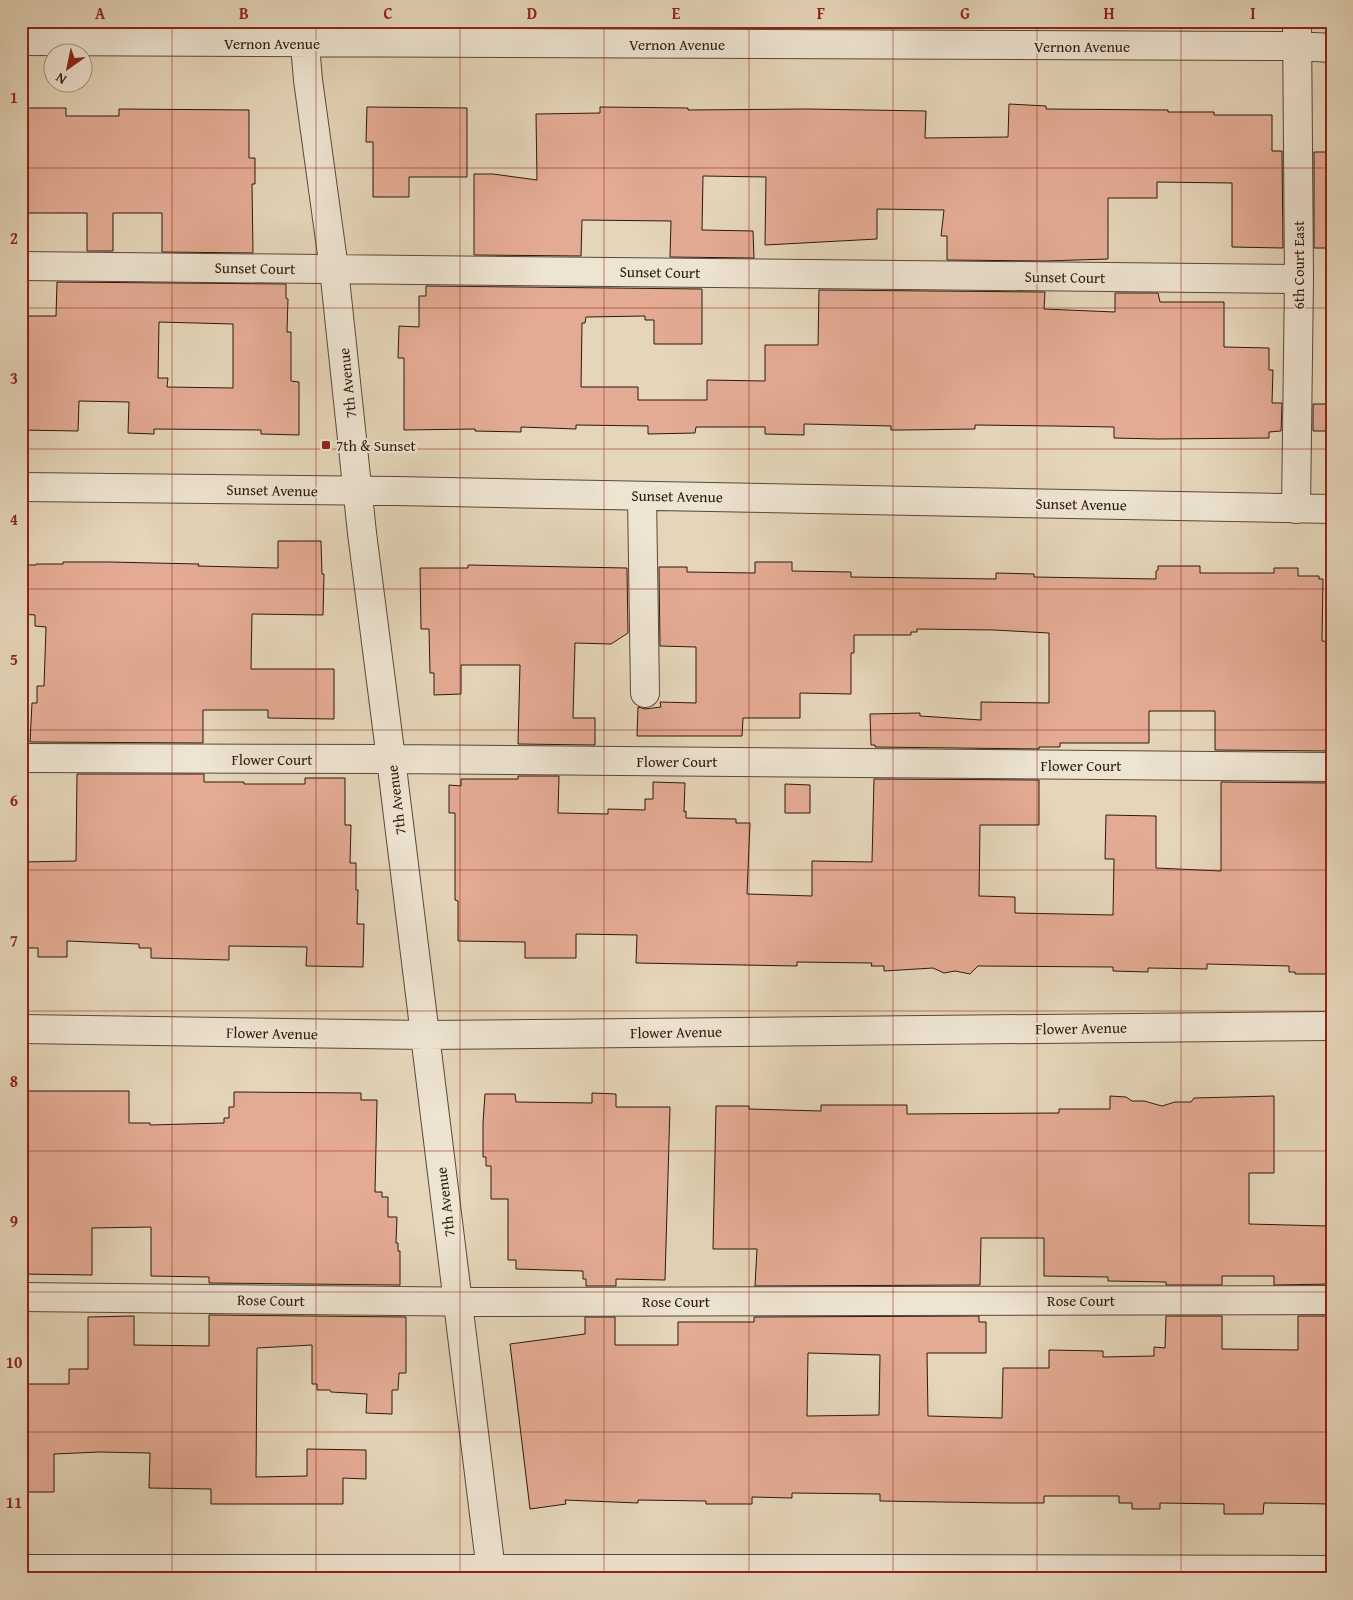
<svg xmlns="http://www.w3.org/2000/svg" width="1353" height="1600" font-family="'Gentium Book Plus',serif">
  <style>
    .building { fill: #e4ab94; stroke: #2d190c; fill-rule: evenodd }
    .lines { fill: none; stroke-linecap: round; stroke-linejoin: round }
    .minor-casing { stroke: #5b4837; stroke-width: 30 }
    .minor { stroke: #eee4d2; stroke-width: 28 }
    .grid { fill: none; stroke: #8f2418; stroke-width: 1; stroke-opacity: 0.55 }
    .poi-dot { fill: #8f2418; stroke: #eee4d2; stroke-width: 2 }
    .labels { text-anchor: middle; dominant-baseline: central; stroke-width: 4; stroke-linejoin: round; paint-order: stroke }
    .street-label { font-size: 15px; fill: #2d190c; stroke: #eee4d2 }
    .poi-label { font-size: 15px; fill: #2d190c; stroke: #eee4d2; text-anchor: start }
    .neatline { fill: none; stroke: #8f2418; stroke-width: 2 }
    .grid-label { font-size: 16px; text-anchor: middle; font-weight: bold; fill: #8f2418 }
  </style>
  <rect width="100%" height="100%" fill="#e5d5b9"/>
  <filter id="stains"><feTurbulence type="fractalNoise" baseFrequency=".004" numOctaves="4"/><feColorMatrix values="0 0 0 0 .2 0 0 0 0 .09 0 0 0 0 .02 0 0 0 .5 -.17"/></filter>
  <radialGradient id="worn" r=".72"><stop offset=".6" stop-color="#630" stop-opacity="0"/><stop offset="1" stop-color="#630" stop-opacity=".3"/></radialGradient>
  <!-- building -->
  <path class="building" d="M1009,104l37,2v3l122,1v2h46v3h58v36h10l1,97 -51,-1v-64l-75,-1v16h-49v61l-63,2 -98,-1v-24h-6l3,-26 -67,-1v30l-112,6 1,-68 -63,-1 -1,54 51,1 1,27 -84,-1 1,-36 -89,-1 -1,36 -107,-1v-81h19l44,6 -1,-66 64,-1v-6l88,1v2l120,-1 118,2 -1,27 83,-1z
    M367,107l100,1v69h-58v20h-36v-55h-7z
    M22,108h44v8h53v-7l130,1v48h6v26h-3l1,69 -91,-1v-39h-49v38h-26v-38h-66z
    M1314,152h18v96h-18z
    M57,282l229,2v14l2,1 -1,33h4v49l8,1v53l-38,-1v-4l-107,-1v5l-26,-1 1,-31 -50,-1 -1,30 -57,-1v-114h35zM159,322l74,2v64l-66,-1 1,-9h-10z
    M426,286l276,3v55h-48v-24h-9v-4l-59,1 -1,6h-3l-1,64h57v13h69v-20l58,1v-36h53l1,-55 226,2 -1,17 71,3v-19h43l2,9h64v45l45,1v22h4l-1,33h10l-1,28 -12,1v6l-111,1 -44,-1v-11l-60,-1 -79,-1v4l-72,1h-12v-4l-87,-2v11l-39,-1v-7h-69l-1,6 -47,1v-8l-72,-1v4l-55,-2v5l-46,-1v-2l-71,1v-72h-6l1,-32 20,1v-31h7z
    M1313,404h19v27h-19z
    M278,541h43l1,33h2l-1,41 -71,-1 -1,55h83v50l-66,-1v-8h-65v33l-173,-1 2,-39h5v-17h7l2,-59 -11,-1v-11l-14,-1v-49h15v-1h27v-2h46l90,2 -1,2 80,2z
    M755,562h37v9l59,1v5l145,2v-6l38,1v3l122,2v-8l2,-1v-4h42v7h74v-5h24v8h21v3h4l-1,62 10,1v109l-117,-1v-39h-66v32h-89v4h-21v2l-164,-2v-2h-4l-1,-31 50,-1v3l61,4v-18l68,1v-70l-55,-3 -77,-1v3h-6v3h-57v18h-3v41l-51,-1v25h-57l-1,18h-105l1,-29 7,2 16,-2 -1,-5 36,1v-56l-36,-1 -1,-79h28v5l68,1z
    M468,565l159,3 1,65 -17,11 -36,-1 -2,75h22v27l-77,-1 2,-79h-59v29l-27,1v-22h-4l-1,-44h-8l-1,-61h48z
    M77,774h127v8h40v2h61v-6h40v47h6l-1,38h6v27h2l-1,34h7l-1,43 -57,-1 1,-19 -78,-1v14l-78,-2v-10h-12v-4l-72,-3v16h-29v-9h-15l-2,-86 55,-1z
    M518,776h41l-1,37 50,1v-5l37,1v-11h8v-17l32,1 -1,29 2,-1v7l50,1v4h14l-3,71 65,2v-35l60,1 2,-83 165,1v45h-59l-1,71 36,1v16l98,2 1,-56h-9l1,-44 50,1v52l65,3v-89l110,1 -2,191h-34v-2h-6v-6l-82,-2v5l-59,-1v4l-35,-1v-4l-135,-1 -8,8 -15,-3 -11,2 -11,-5 -49,3v-5h-13l1,-3 -75,-1v4l-161,-3 1,-28 -61,-1v24h-51v-16l-67,-1v-40l-3,-1v-87h-6v-28l12,1v-7h57z
    M785,784l25,1v28h-25z
    M21,1091h108v32h21v2l74,-2v-5h5v-11h5v-15l127,1v7h16l-2,92h7v5h6v20h9l-1,26h2v8h2v34l-191,-2v-6l-58,-1v-49l-59,1v47l-71,-1z
    M592,1093l24,1v13h54l-5,173 -49,-1v7h-30v-7h-3v-8l-67,-2v-9h-8v-61h-17v-33h-5v-9h-3v-34l2,-29h30l1,8 76,1z
    M1110,1096l16,1 6,4h12l18,5 13,-4h16l3,-4 80,-2v77h-25v51l78,2 1,47h4v11l-58,1v-9h-52v9h-56v-3l-58,-1v-4l-64,-1v-38h-63l-1,47 -225,1 2,-37h-44l3,-143h33v3l72,2v-6h86v9l152,-1v-4h51z
    M209,1315l197,2v56h-7l-1,17h-6v24l-26,-1 1,-19 -36,-2 -1,-2h-13v-6h-5v-39l-55,3 -1,129 51,-1v-27l59,1v29l-23,-1v26h-132v-15l-62,-1 1,-35 -51,-1 -45,2v38h-33v-108h48v-15h19v-52l46,-1v29l75,1z
    M979,1316v6h7v31h-59l1,63 74,2 1,-50h46v-18l54,1v6l51,-1v-9l11,1 1,-32h56v33l76,1v-34h34v188l-68,-1 -1,11h-39v-10l-64,-1v6h-28v-6h-13v-7h-75v7h-37l-127,-2v-7l-88,-1v5l-40,-1v7h-46v-3l-68,-1v3l-73,-3 1,4 -36,5 -20,-165 75,-10v-17h30v28h63v-23h76v-5zM808,1353l72,2 -1,60 -72,1z"/>
  <g class="lines">
    <defs>
      <path id="minor" d="M303,21l5,59 26,189 28,264 29,226 101,820
        M21,41l1276,5 35,2
        M21,266l1278,13
        M21,487l374,4 937,18
        M642,496l3,197
        M1296,509l3,-230 -2,-258
        M21,758l370,1 941,8
        M21,1029l404,6 907,-9
        M21,1297l473,5 838,-2
        M21,1569h869l442,1"/>
    </defs>
    <!-- minor casing -->
    <use href="#minor" class="minor-casing"/>
    <!-- minor -->
    <use href="#minor" class="minor"/>
  </g>
  <!-- grid -->
  <path class="grid" d="M172,21v1558M316,21v1558M460,21v1558M604,21v1558M749,21v1558M893,21v1558M1037,21v1558M1181,21v1558M21,168h1311M21,308h1311M21,449h1311M21,589h1311M21,730h1311M21,870h1311M21,1011h1311M21,1151h1311M21,1292h1311M21,1432h1311"/>
  <!-- markers -->
  <rect class="poi-dot" x="321" y="440" width="10" height="10" rx="2.5"/>
  <g class="labels">
    <!-- street labels -->
    <g class="street-label">
      <text x="272" y="43">Vernon Avenue</text>
      <text x="677" y="44">Vernon Avenue</text>
      <text x="1082" y="46">Vernon Avenue</text>
      <text transform="translate(1298 265) rotate(-90)">6th Court East</text>
      <text transform="translate(255 268) rotate(1)">Sunset Court</text>
      <text transform="translate(660 272) rotate(1)">Sunset Court</text>
      <text transform="translate(1065 277) rotate(1)">Sunset Court</text>
      <text transform="translate(347 383) rotate(-96)">7th Avenue</text>
      <text transform="translate(272 490) rotate(1)">Sunset Avenue</text>
      <text transform="translate(677 496) rotate(1)">Sunset Avenue</text>
      <text transform="translate(1081 504) rotate(1)">Sunset Avenue</text>
      <text x="272" y="759">Flower Court</text>
      <text x="677" y="761">Flower Court</text>
      <text x="1081" y="765">Flower Court</text>
      <text transform="translate(396 800) rotate(-97)">7th Avenue</text>
      <text transform="translate(1081 1028) rotate(-1)">Flower Avenue</text>
      <text transform="translate(676 1032) rotate(-1)">Flower Avenue</text>
      <text transform="translate(272 1033) rotate(1)">Flower Avenue</text>
      <text transform="translate(445 1202) rotate(-97)">7th Avenue</text>
      <text transform="translate(271 1300) rotate(1)">Rose Court</text>
      <text x="1081" y="1300">Rose Court</text>
      <text x="676" y="1301">Rose Court</text>
    </g>
    <!-- poi labels -->
    <g class="poi-label">
      <text x="336" y="445">7th &amp; Sunset</text>
    </g>
  </g>
  <!-- margin -->
  <rect width="1353" height="1600" fill="none" stroke="#e5d5b9" stroke-width="55"/>
  <!-- north arrow -->
  <g transform="translate(68 68) rotate(213)"><circle r="24" fill="#eee4d2" stroke="#a19383"/>
  <path d="M0-4L9 19L0 12L-9 19Z" fill="#8f2418"/>
  <text y="-8" font-size="14" font-weight="bold" text-anchor="middle" fill="#2d190c">N</text>
  </g>
  <rect x="28" y="28" width="1298" height="1544" class="neatline"/>
  <g class="grid-label">
    <text x="100" y="19">A</text>
    <text x="244" y="19">B</text>
    <text x="388" y="19">C</text>
    <text x="532" y="19">D</text>
    <text x="676" y="19">E</text>
    <text x="821" y="19">F</text>
    <text x="965" y="19">G</text>
    <text x="1109" y="19">H</text>
    <text x="1253" y="19">I</text>
    <text x="14" y="103">1</text>
    <text x="14" y="244">2</text>
    <text x="14" y="384">3</text>
    <text x="14" y="525">4</text>
    <text x="14" y="665">5</text>
    <text x="14" y="806">6</text>
    <text x="14" y="946">7</text>
    <text x="14" y="1087">8</text>
    <text x="14" y="1227">9</text>
    <text x="14" y="1368">10</text>
    <text x="14" y="1508">11</text>
  </g>
  <rect width="100%" height="100%" filter="url(#stains)"/>
  <rect width="100%" height="100%" fill="url(#worn)"/>
</svg>
